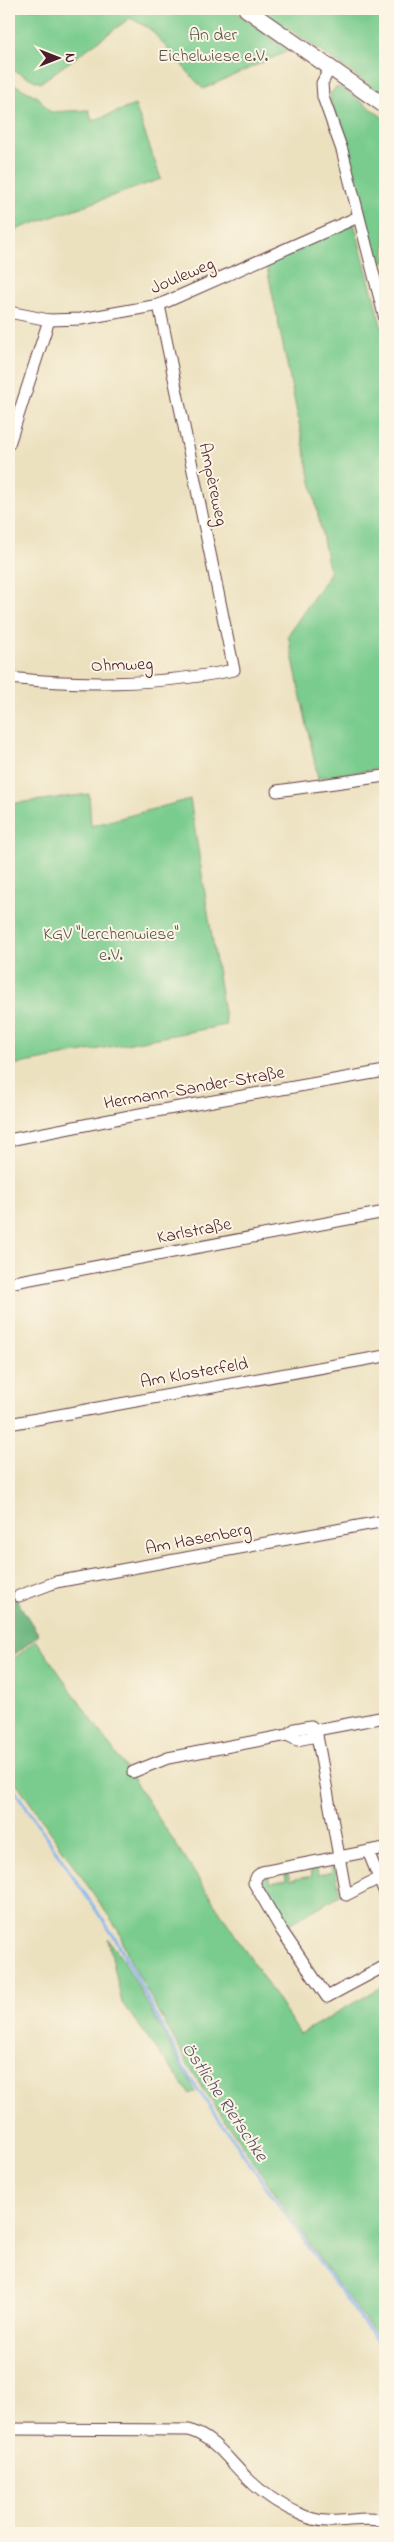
<svg xmlns="http://www.w3.org/2000/svg" width="394" height="2542" font-family="'Indie Flower',sans-serif">
	<style>
		.green { fill: #7acc8e; stroke: #62765c }
		.forest { fill: #63b079; stroke: #566852 }
		.lines { fill: none; stroke-linecap: round; stroke-linejoin: round }
		.stream { stroke: #86b6f1; stroke-width: 3 }
		.minor-casing { stroke: #623c41; stroke-width: 13 }
		.major-casing { stroke: #623c41; stroke-width: 17 }
		.minor { stroke: #fff; stroke-width: 11 }
		.major { stroke: #fff; stroke-width: 15 }
		.labels { text-anchor: middle; stroke-width: 4; stroke-linejoin: round; paint-order: stroke }
		.park-label { font-size: 18px; fill: #585349; stroke: #fcf5e5 }
		.street-label { font-size: 18px; fill: #4a1f2b; stroke: #fcf5e5 }
		.water-label { font-size: 19px; font-style: italic; fill: #5c4c66; stroke: #fcf5e5 }
	</style>
	<rect width="100%" height="100%" fill="#fcf5e5"/>
	<filter id="ink" filterUnits="userSpaceOnUse"><feTurbulence type="fractalNoise" baseFrequency=".02" numOctaves="2"/><feDisplacementMap in="SourceGraphic" scale="10" xChannelSelector="R" yChannelSelector="G"/><feConvolveMatrix kernelMatrix="1 2 1 2 8 2 1 2 1" color-interpolation-filters="sRGB"/></filter>
	<filter id="wash" filterUnits="userSpaceOnUse"><feTurbulence type="fractalNoise" baseFrequency=".0096" numOctaves="4" result="noise"/><feDisplacementMap in="SourceGraphic" scale="20" xChannelSelector="R" yChannelSelector="G"/><feGaussianBlur stdDeviation="1.12" result="paint"/><feColorMatrix in="noise" values="0 0 0 0 0 0 0 0 0 0 0 0 0 0 0 0 0 1.4 0 .05"/><feComposite in="paint" operator="in"/></filter>
	<g filter="url(#wash)">
		<rect width="100%" height="100%" fill="#ece1bf"/>
		<g class="green">
			<path d="M13,9H232L288,51L203,89L150,29L130,18L40,83L9,68Z"/>
			<path d="M260,9H385V96Z"/>
			<path d="M9,82L38,97L50,112L89,110L92,121L135,105L161,179L9,232Z"/>
			<path d="M341,87L385,119V262L377,264L351,160L331,102L330,94L335,88Z"/>
			<path d="M354,223L385,340V768L318,778L288,635L330,573L266,263Z"/>
			<path d="M89,794L91,826L190,799L226,1025L9,1066V804Z"/>
			<path d="M36,1640L131,1776L300,2034L385,1985V2341L383,2344L331,2275L194,2075L131,1962L117,1928L9,1772V1663Z"/>
			<path d="M334,1863L340,1895L286,1926L260,1886L262,1881L268,1875L270,1883L286,1880L285,1873H288L290,1880L312,1876L311,1869L317,1868L318,1875L332,1872L331,1864Z"/>
			<path d="M108,1939L123,1959L195,2091L190,2094L122,2003Z"/>
		</g>
		<path class="forest" d="M9,1588L39,1635L9,1659Z"/>
		<g class="lines">
			<path class="stream" d="M9,1782L117,1941L189,2077L330,2277L385,2352"/>
		</g>
	</g>
	<g filter="url(#ink)">
		<g class="lines">
			<defs>
				<g id="minor">
					<path d="M330,68L322,83L323,97L342,150L385,319"/>
					<path d="M9,312L49,320L81,319L159,305L358,217"/>
					<path d="M9,444L49,320"/>
					<path d="M9,678C84,686 160,685 234,670L159,305"/>
					<path d="M277,791L385,776"/>
					<path d="M9,1140L145,1113L385,1071"/>
					<path d="M9,1283L385,1212"/>
					<path d="M9,1424L385,1356"/>
					<path d="M19,1596L56,1582L385,1521"/>
					<path d="M316,1730L346,1895L379,1878"/>
					<path d="M287,1735L297,1740L317,1736"/>
					<path d="M133,1772L168,1758L287,1735L295,1729L311,1726L316,1730L385,1717"/>
					<path d="M385,1848L262,1872L257,1876L254,1883L282,1931L327,1997L385,1966"/>
					<path d="M368,1851L385,1893"/>
					<path d="M9,2429L189,2430C216,2439 228,2460 248,2479C263,2494 282,2506 302,2515C332,2529 356,2514 385,2521"/>
				</g>
				<path id="major" d="M246,9L385,106"/>
			</defs>
			<use href="#minor" class="minor-casing"/>
			<use href="#major" class="major-casing"/>
			<use href="#minor" class="minor"/>
			<use href="#major" class="major"/>
		</g>
	</g>
	<g class="labels">
		<g class="park-label">
			<text x="213" y="40">An der<tspan x="213" dy="21">Eichelwiese e.V.</tspan></text>
			<text x="111" y="939">KGV "Lerchenwiese"<tspan x="111" dy="21">e.V.</tspan></text>
		</g>
		<g class="street-label">
			<text transform="translate(182 275) rotate(-23)" y="6">Jouleweg</text>
			<text transform="translate(214 484) rotate(78)" y="6">Ampèreweg</text>
			<text transform="translate(122 664) rotate(-2)" y="6">Ohmweg</text>
			<text transform="translate(194 1087) rotate(-10)" y="6">Hermann-Sander-Straße</text>
			<text transform="translate(194 1230) rotate(-11)" y="6">Karlstraße</text>
			<text transform="translate(194 1372) rotate(-10)" y="6">Am Klosterfeld</text>
			<text transform="translate(198 1538) rotate(-11)" y="6">Am Hasenberg</text>
		</g>
		<g class="water-label">
			<text transform="translate(226 2101) rotate(56)" y="7">Östliche Rietschke</text>
		</g>
	</g>
	<rect width="394" height="2542" fill="none" stroke="#fcf5e5" stroke-width="30"/>
	<g transform="translate(58 58) rotate(90)" stroke="#fcf5e5" stroke-width="4" paint-order="stroke">
	<path d="M0-4L9 19L0 12L-9 19Z" fill="#4a1f2b"/>
	<text y="-8" font-size="14" font-weight="bold" text-anchor="middle" fill="#4a1f2b">N</text>
	</g>
</svg>
